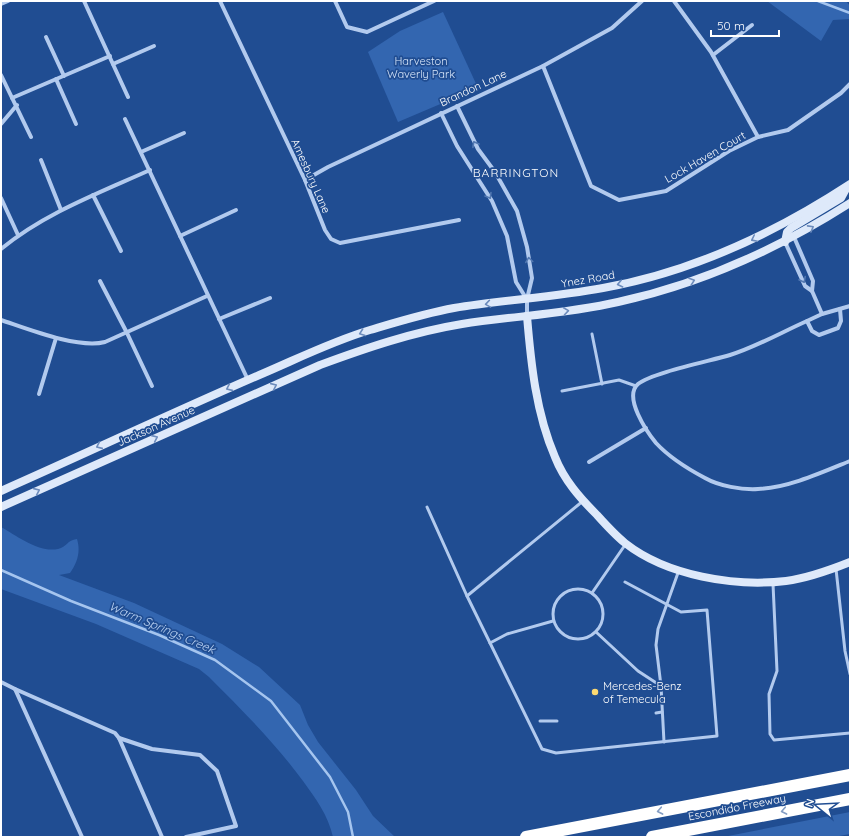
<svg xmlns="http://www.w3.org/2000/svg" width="851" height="838" font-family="Quicksand,sans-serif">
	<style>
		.green { fill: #3366b0 }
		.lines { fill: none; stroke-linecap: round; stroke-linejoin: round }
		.stream { stroke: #a5c5ef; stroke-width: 2.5 }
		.lane { stroke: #b2caee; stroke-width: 3 }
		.street { stroke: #b2caee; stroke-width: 4 }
		.secondary { stroke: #dee9fa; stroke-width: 8 }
		.highway { stroke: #fff; stroke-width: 12 }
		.oneway { stroke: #5379b2 }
		.oneway2 { stroke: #6c8bbc }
		.oneway3 { stroke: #849dc3 }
		.poi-dot { fill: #fbd972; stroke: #204d92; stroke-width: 1.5 }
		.labels { text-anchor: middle; stroke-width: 3.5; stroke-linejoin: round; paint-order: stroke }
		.park-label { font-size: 11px; fill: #d7e6fa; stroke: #204d92 }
		.street-label { font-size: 11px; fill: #fff; stroke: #204d92 }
		.poi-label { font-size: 11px; fill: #fff; stroke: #204d92; text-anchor: start }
		.neighbourhood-label { font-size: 12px; letter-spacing: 1px; fill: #fff; stroke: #204d92 }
		.water-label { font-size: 12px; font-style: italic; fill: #bed5f4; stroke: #204d92 }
	</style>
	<rect width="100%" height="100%" fill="#204d92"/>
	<g class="green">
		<path d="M767,1H846L850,6V19L833,20L821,41Z"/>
		<path d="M443,12L478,88L398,122L368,52L400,31Z"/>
		<path d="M1,527C17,536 39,553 58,549C67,547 67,540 77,539C81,552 77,563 70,573L59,575L134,603L222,644L259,667L300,705L308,725L318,742L356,790L373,816L395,837H333C328,815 316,799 303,781C275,743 242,710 209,677L199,669L96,624L1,589Z"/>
		<path d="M850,812V834L834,837H723Z"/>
	</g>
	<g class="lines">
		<g class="stream">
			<path d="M818,1L850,13"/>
			<path d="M1,570L71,601L159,635L215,660L271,701L330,777L348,812L353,837"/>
		</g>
		<g class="lane">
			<path d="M592,334L602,384"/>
			<path d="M562,391L619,380L636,386"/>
			<path d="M583,501L467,596L542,749L556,753L717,736L707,610L681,612L625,582"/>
			<path d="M427,507L467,596"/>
			<path d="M836,569L845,651L850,674"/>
			<path d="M773,584L777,671L769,694L770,734L774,740L850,733"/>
			<circle cx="578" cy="614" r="25"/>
			<path d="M592,593L625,545"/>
			<path d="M596,632L638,671L661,686L664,742"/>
			<path d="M490,643L507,634L553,621"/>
			<path d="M661,686L656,645L658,629L679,570"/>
			<path d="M656,713L662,712"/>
			<path d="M540,721H557"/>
		</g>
		<g class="street">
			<path d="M84,1L128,97"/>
			<path d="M220,1L305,180L325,230L331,239L340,243L459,220"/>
			<path d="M335,1L347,27L367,32L434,1"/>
			<path d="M674,1L711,52L758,137"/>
			<path d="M1,4L8,1"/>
			<path d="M46,37L64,76"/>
			<path d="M713,55L752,25"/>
			<path d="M113,64L154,46"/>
			<path d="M543,66L591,186L619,200L666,191L729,151L758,137L788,130L841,93L850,84"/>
			<path d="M1,75L31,137"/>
			<path d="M56,79L76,124"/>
			<path d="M12,98L110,56"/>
			<path d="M457,106L478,149L495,172L517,211L527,247L532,278L527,299V316"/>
			<path d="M441,113L457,146L492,201L507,236L516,282L526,298"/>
			<path d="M125,119L248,380"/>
			<path d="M1,124L17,105"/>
			<path d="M141,152L184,133"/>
			<path d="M41,160L61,210"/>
			<path d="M305,180L328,167L543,66L612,28L642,1"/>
			<path d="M93,195L121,251"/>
			<path d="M1,198L18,235"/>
			<path d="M180,236L236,210"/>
			<path d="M794,237L813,281L812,291L822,314L850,306"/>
			<path d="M785,242L805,286L812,291"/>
			<path d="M1,249C45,213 99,193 150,170"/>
			<path d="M100,281L127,333L152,386"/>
			<path d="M822,314L807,321L812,331L819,335L838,328L841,321L840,309"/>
			<path d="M219,319L270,298"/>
			<path d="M1,320C28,329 78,349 105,342L207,296"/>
			<path d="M807,321C782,332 756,347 730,355C710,361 651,373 638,384C623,397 647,432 656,443C669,457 688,469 705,478C719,486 742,490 758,489C788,488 823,472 850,461"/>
			<path d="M39,394L56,338"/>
			<path d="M589,462L646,428"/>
			<path d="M1,682L15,689L82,837"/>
			<path d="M15,689L115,733L119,738L162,837"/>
			<path d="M119,738L152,749L200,755L217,771L236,826L186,837"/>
		</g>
		<g class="secondary">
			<path d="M785,242L787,232L791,228L841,198L847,187"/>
			<path d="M527,316C531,364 536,413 555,457C564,480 580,498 597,515C606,525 615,535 625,543C667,576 735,587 786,581C808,578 830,570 850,562"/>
			<path d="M1,491C89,452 176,411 264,373C299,358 333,341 370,330C397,322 426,313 454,308C504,300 554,297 603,288C693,272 775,233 850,184"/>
			<path d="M1,507L320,365C366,348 413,332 462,324C513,316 567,314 618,302C701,284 778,249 850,203"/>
		</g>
		<g class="highway">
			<path d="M526,837L850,775"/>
			<path d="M652,837L850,799"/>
		</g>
	</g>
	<defs><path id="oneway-chevron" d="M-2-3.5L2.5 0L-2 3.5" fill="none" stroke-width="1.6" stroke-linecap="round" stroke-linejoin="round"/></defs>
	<g class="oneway">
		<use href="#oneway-chevron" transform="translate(475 144) rotate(-119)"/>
		<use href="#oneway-chevron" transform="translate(489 196) rotate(59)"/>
		<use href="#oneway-chevron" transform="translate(529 260) rotate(-98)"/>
		<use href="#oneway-chevron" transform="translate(803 280) rotate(63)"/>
	</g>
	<g class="oneway2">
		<use href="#oneway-chevron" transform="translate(811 228) rotate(-29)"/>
		<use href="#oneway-chevron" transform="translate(754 239) rotate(154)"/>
		<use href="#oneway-chevron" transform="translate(692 281) rotate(-19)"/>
		<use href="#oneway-chevron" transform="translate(620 284) rotate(167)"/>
		<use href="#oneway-chevron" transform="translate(488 304) rotate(171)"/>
		<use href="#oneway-chevron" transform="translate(566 311) rotate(-8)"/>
		<use href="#oneway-chevron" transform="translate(362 333) rotate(160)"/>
		<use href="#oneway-chevron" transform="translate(274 386) rotate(-24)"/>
		<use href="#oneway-chevron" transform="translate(229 388) rotate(156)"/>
		<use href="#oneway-chevron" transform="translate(155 438) rotate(-24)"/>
		<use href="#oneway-chevron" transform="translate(99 446) rotate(156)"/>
		<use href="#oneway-chevron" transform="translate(37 491) rotate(-24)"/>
	</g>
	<g class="oneway3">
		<use href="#oneway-chevron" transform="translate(660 811) rotate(169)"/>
		<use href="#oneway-chevron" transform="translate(784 811) rotate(169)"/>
	</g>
	<circle class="poi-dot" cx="595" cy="692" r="4"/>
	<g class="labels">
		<g class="park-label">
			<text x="421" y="65">Harveston<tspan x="421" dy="13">Waverly Park</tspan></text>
		</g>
		<g class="street-label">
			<text transform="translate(473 88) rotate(-25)" y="4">Brandon Lane</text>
			<text transform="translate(705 157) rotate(-30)" y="4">Lock Haven Court</text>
			<text transform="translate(311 176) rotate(66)" y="4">Amesbury Lane</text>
			<text transform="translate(588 279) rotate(-10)" y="4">Ynez Road</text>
			<text transform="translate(156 426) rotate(-24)" y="4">Jackson Avenue</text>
			<text transform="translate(737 807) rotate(-11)" y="4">Escondido Freeway</text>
		</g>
		<g class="poi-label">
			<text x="603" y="690">Mercedes-Benz<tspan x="603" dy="13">of Temecula</tspan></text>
		</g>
		<g class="neighbourhood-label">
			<text x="516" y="177">BARRINGTON</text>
		</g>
		<g class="water-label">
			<text transform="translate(162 628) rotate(23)" y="4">Warm Springs Creek</text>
		</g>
	</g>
	<rect width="851" height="838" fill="none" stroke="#ffffff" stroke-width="4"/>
	<g transform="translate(819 806) rotate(288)" stroke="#204d92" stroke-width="3" paint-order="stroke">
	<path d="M0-3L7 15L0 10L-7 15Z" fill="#ffffff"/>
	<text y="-6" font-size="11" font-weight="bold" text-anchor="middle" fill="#ffffff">N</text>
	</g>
	<path d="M711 30v6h68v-6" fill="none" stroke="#ffffff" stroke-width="2"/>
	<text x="717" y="30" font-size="12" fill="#ffffff" stroke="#204d92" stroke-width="3" paint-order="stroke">50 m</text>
</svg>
